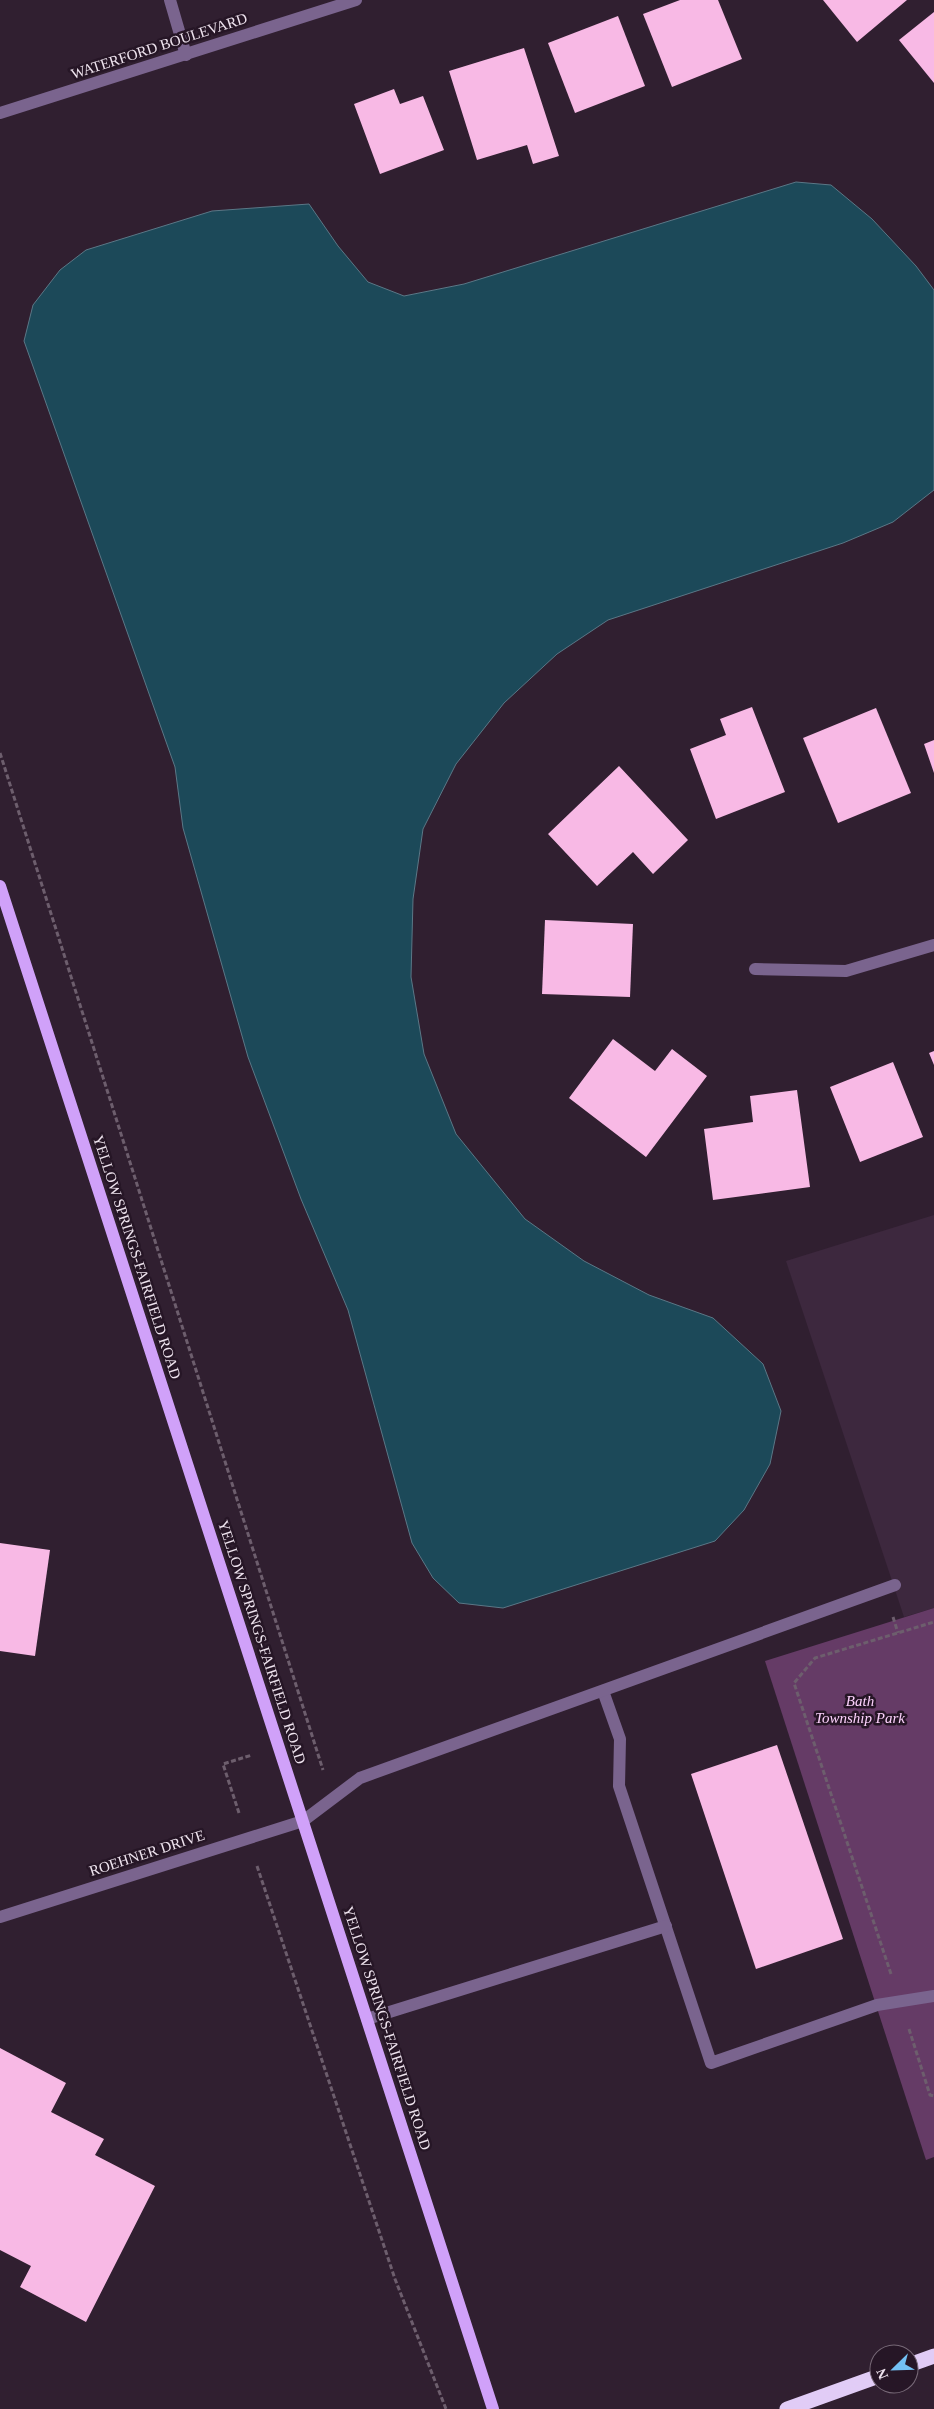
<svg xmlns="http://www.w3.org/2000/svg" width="934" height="2409" font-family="'Times New Roman',serif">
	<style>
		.built { fill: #3d283e }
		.green { fill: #653b66 }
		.water { fill: #1c4959; stroke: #5b7786 }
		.building { fill: #f8b9e5 }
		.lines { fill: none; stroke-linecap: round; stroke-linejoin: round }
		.path { stroke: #6d5e6d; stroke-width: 3; stroke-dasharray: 5 2.5; stroke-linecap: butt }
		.minor { stroke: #7a648e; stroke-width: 12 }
		.major { stroke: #d0a1f9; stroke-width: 12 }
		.highway { stroke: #e1ccf6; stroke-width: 15 }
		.labels { text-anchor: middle; stroke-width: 5; stroke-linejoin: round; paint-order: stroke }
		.street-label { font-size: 15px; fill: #eee3ee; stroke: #261626 }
		.park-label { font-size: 15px; font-style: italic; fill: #fcd1fc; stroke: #261626 }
	</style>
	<rect width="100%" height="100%" fill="#301f30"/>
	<path class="built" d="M934,1215V1608L904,1617L786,1261Z"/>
	<path class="green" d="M934,1608V2157L926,2160L765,1661Z"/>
	<path class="water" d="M796,182L831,185L872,219L916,266L934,290V490L893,522L843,543L608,620L557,654L504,703L456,764L423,829L413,899L411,977L424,1054L456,1134L525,1219L584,1261L649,1295L713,1318L763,1364L781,1411L770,1464L744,1510L715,1541L503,1608L459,1603L433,1578L412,1543L348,1310L301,1199L248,1057L183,828L175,767L24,341L33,305L60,270L86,250L212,211L309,204L338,246L368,282L404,296L464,284Z"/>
	<g class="building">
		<path d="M680,0H718L742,59L672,87L643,14Z"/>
		<path d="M823,0H907L857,42Z"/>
		<path d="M934,12V83L899,40Z"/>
		<path d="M618,16L645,86L575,113L548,43Z"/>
		<path d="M524,48L559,156L533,164L527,145L477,160L449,71Z"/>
		<path d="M394,89L400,104L423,96L444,150L380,174L354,104Z"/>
		<path d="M752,707L785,792L716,819L690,749L726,735L720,719Z"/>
		<path d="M876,708L911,793L838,823L803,738Z"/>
		<path d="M934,740V773L924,744Z"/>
		<path d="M619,766L688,840L653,874L633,852L597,886L548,834Z"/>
		<path d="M545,920L633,924L630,997L542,994Z"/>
		<path d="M613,1039L655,1071L672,1049L707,1076L646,1157L569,1098Z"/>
		<path d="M934,1051V1065L929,1053Z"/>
		<path d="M893,1062L923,1137L860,1162L830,1087Z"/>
		<path d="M797,1090L810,1187L713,1200L704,1129L753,1122L750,1096Z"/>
		<path d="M0,1543L50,1550L35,1656L0,1651Z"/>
		<path d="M777,1745L843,1939L756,1969L691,1774Z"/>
		<path d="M0,2048L66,2083L51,2112L104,2139L95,2155L155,2186L86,2322L20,2287L31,2266L0,2250Z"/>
	</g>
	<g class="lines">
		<g class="path">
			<path d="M0,753L323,1770"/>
			<path d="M893,1617L898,1633"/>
			<path d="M239,1813L223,1764L252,1755"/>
			<path d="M257,1866L395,2279L446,2409"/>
			<path d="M891,1974L794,1683L815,1658L934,1622"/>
			<path d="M909,2029L930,2095L934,2096"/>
		</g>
		<g class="minor">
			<path d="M170,0L186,55"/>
			<path d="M0,113L356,0"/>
			<path d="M755,969L846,971L934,945"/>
			<path d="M603,1691L620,1739L619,1786L711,2063L877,2005L934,1996"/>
			<path d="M0,1917L303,1821L360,1778L895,1585"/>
			<path d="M367,2019L666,1926"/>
		</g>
		<path class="major" d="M0,886L493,2409"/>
		<g class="highway">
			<path d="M909,2365L934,2356"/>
			<path d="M787,2409L879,2376"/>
		</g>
	</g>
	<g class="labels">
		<g class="street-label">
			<text transform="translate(159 46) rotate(-18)" y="5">WATERFORD BOULEVARD</text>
			<text transform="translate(137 1257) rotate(72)" y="5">YELLOW SPRINGS-FAIRFIELD ROAD</text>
			<text transform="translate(262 1642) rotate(72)" y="5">YELLOW SPRINGS-FAIRFIELD ROAD</text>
			<text transform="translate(147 1853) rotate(-18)" y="5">ROEHNER DRIVE</text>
			<text transform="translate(387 2028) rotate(72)" y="5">YELLOW SPRINGS-FAIRFIELD ROAD</text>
		</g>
		<g class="park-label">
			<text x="860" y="1706">Bath<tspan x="860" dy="17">Township Park</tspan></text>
		</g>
	</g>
	<g transform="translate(894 2369) rotate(247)"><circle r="24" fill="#261626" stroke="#766876"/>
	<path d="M0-4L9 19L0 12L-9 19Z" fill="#73c1f5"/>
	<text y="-8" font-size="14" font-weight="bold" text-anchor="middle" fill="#eee3ee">N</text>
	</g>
</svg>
